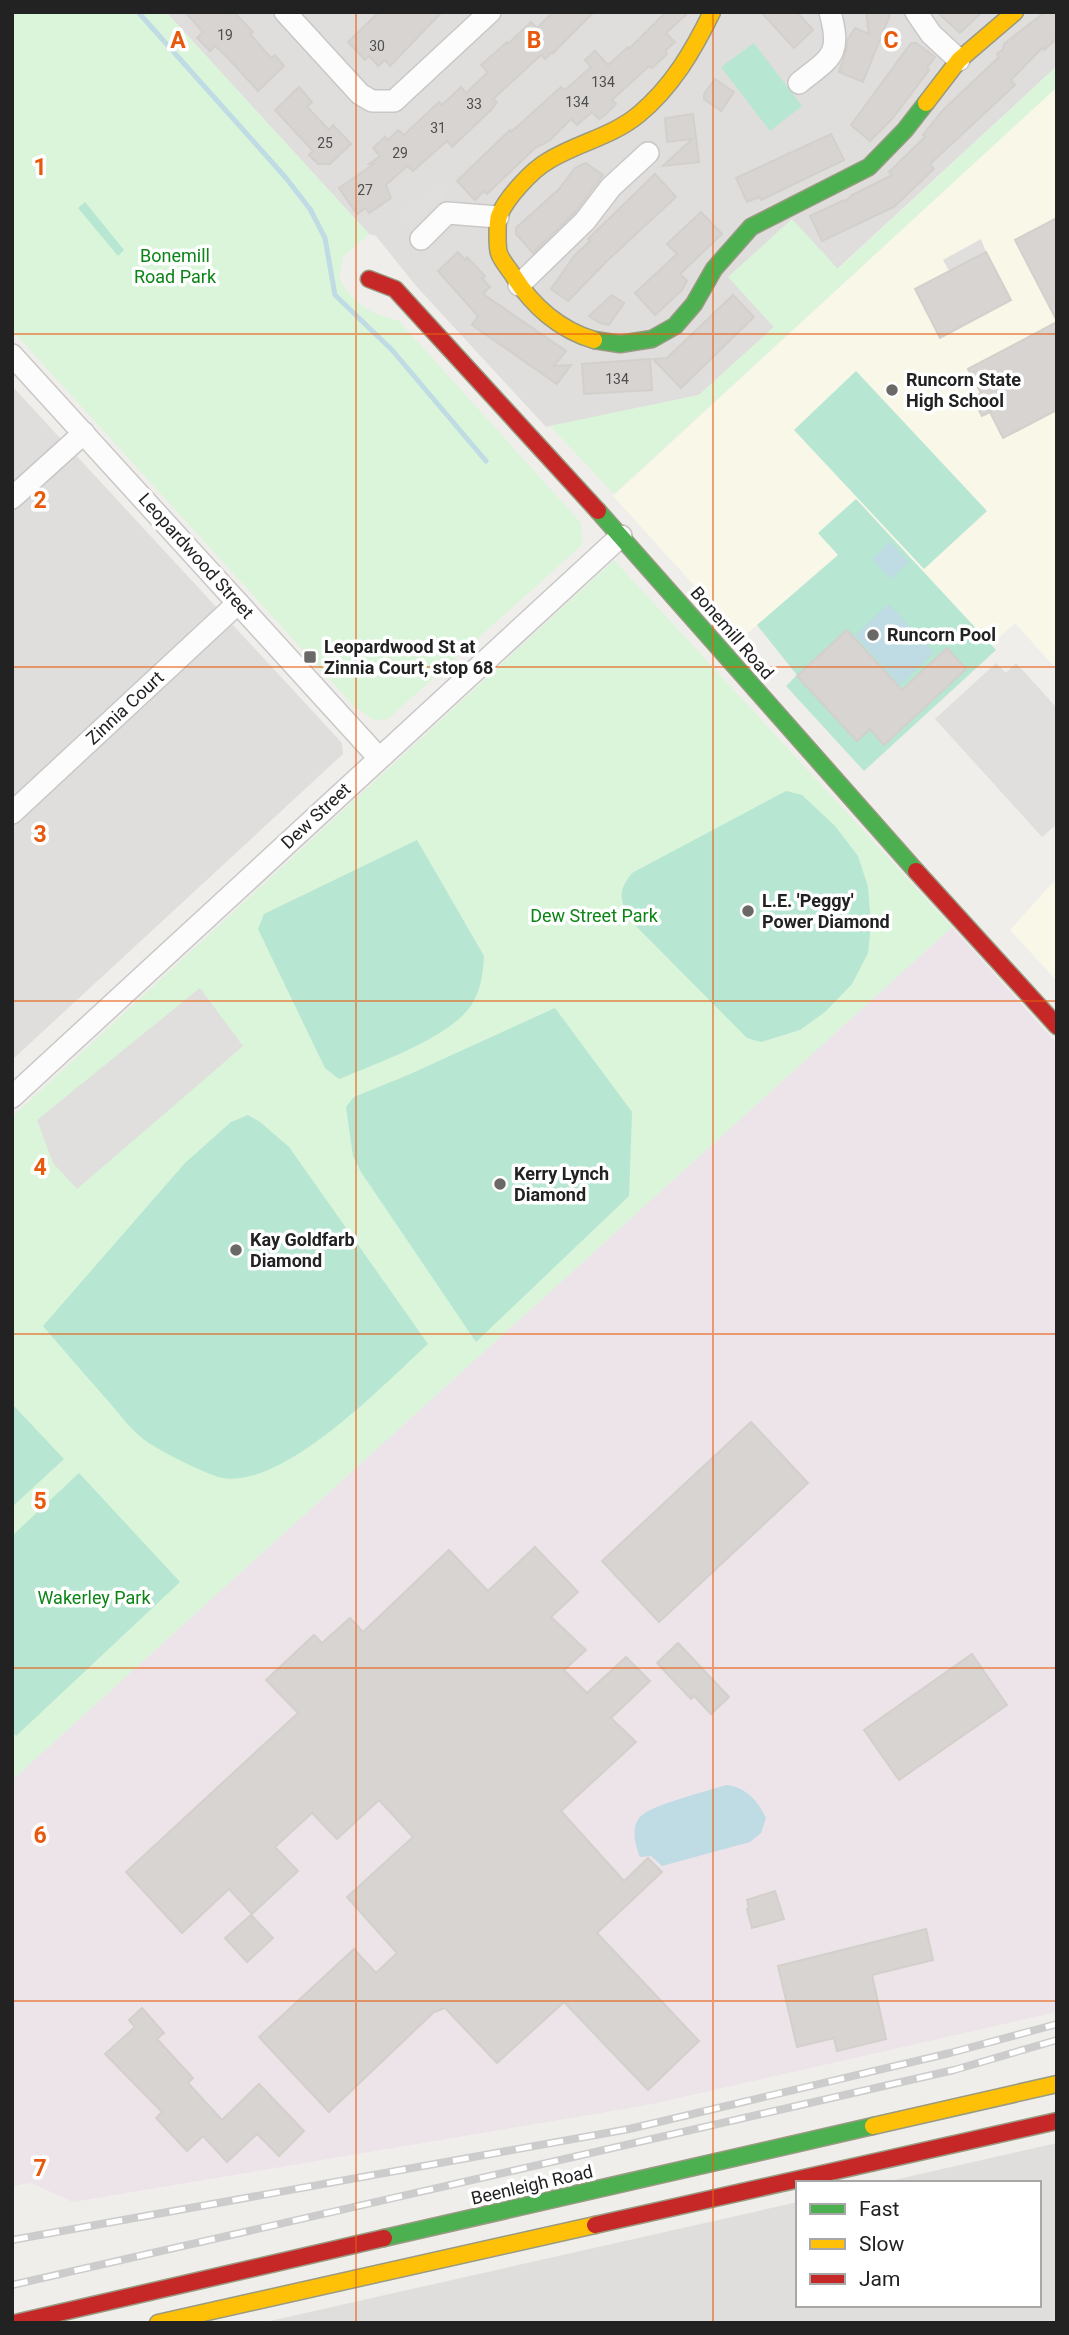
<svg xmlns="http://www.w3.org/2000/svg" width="1069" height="2335" font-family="Roboto,sans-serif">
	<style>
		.residential { fill: #dfdedc }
		.industrial { fill: #ede4e9 }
		.education { fill: #f8f7e8 }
		.park { fill: #daf5da }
		.pitch { fill: #b7e6d2 }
		.parking { fill: #e0dfde }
		.water { fill: #bfdbe3 }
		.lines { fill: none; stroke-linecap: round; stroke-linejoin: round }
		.stream { stroke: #bfdbe3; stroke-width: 5 }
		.building { fill: #d7d4d2; stroke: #d3d0cc; stroke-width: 2 }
		.street-casing { stroke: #c9c8c7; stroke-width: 24 }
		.fast-casing { stroke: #999a82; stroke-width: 19 }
		.slow-casing { stroke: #999a82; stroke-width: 19 }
		.jam-casing { stroke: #999a82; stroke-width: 19 }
		.street { stroke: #fdfcfc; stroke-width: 21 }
		.fast { stroke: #4caf50; stroke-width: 16 }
		.slow { stroke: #ffc107; stroke-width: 16 }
		.jam { stroke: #c62828; stroke-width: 16 }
		.rail-casing { stroke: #ccc; stroke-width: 8 }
		.rail { stroke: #fff; stroke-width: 5; stroke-dasharray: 16; stroke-linecap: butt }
		.grid { fill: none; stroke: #e8590c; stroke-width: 2; stroke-opacity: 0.55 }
		.poi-dot { fill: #6a6968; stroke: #fff; stroke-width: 2.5 }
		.labels { text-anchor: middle; stroke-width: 7; stroke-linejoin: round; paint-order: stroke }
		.number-label { font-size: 14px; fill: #4f4e4e }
		.park-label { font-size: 18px; fill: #0c8416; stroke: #fff }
		.poi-label { font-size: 18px; font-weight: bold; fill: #222; stroke: #fff; text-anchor: start }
		.street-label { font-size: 18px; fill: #222; stroke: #fff }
		.grid-label { font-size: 23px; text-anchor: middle; font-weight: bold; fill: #e8590c; stroke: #fff; stroke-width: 7; stroke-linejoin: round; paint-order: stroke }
	</style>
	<rect width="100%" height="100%" fill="#f0eeeb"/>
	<g class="residential">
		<path d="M166,12H1057V66L837,269L792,220L729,277L774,327L699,395L546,427L417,287L376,236L369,234Z"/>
		<path d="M12,386L342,743L343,754L12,1060Z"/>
		<path d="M1057,2143V2323H261L798,2202V2305H1039V2183H881Z"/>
	</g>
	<path class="industrial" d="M952,927L1057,1044V2012L648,2105L73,2202L31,2183L12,2186V1780Z"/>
	<g class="education">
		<path d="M1057,87V670L1015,623L991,645L856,499L839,555L742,638L613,496Z"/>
		<path d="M1057,878V981L1010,930Z"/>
	</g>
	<g class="park">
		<path d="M12,12H166L369,234L343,257L339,278C354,305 369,313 399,321L581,523L582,545L388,719L373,720L353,705L12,330Z"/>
		<path d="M1057,66V87L614,494L550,426L699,395L774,327L728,277L792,219L838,269Z"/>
		<path d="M614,560L952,927L12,1780V1117Z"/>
	</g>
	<g class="pitch">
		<path d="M754,43L802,106L770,131L721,67Z"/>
		<path d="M85,202L124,250L118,256L78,208Z"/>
		<path d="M856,371L987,511L924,569L794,430Z"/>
		<path d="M856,499L996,650L864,771L786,686L797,675L757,625L838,555L818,533Z"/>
		<path d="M786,791L802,795L835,826L858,856L868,887L871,924L868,953L852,984L825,1012L800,1030L761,1042L747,1038L630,920C620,899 617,892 632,873Z"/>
		<path d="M417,840L484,956C483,972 481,990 472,1004C452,1037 375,1064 339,1079L325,1068L258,929L264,914Z"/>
		<path d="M555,1008L632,1112L629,1196L476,1342L361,1172L353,1156L346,1107L354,1097L408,1075Z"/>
		<path d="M248,1115L260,1122L289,1147L428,1344C384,1384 285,1488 223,1478C209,1476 158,1450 146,1441C132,1431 121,1416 110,1403C87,1377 65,1352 43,1326L185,1163L231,1122Z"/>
		<path d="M12,1404L64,1459L12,1507Z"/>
		<path d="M79,1473L180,1582L16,1736L12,1731V1536Z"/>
	</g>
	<g class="parking">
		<path d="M438,184L447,195L411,228L401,217Z"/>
		<path d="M981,239L986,252L949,271L943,260Z"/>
		<path d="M996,663L1006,673L1016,663L1057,708V824L1042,837L935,719Z"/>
		<path d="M200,988L243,1046L77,1189L53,1163L37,1120Z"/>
	</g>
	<g class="water">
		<path d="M890,542L909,562L891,579L872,559Z"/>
		<path d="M889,604L934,653L900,685L855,635Z"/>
		<path d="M726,1785C746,1787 758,1801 766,1818L761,1833L750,1842L662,1866L651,1856L640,1857C635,1845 630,1825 642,1815C655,1804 708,1791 726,1785Z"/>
	</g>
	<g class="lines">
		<path class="stream" d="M138,12L286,178L310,209L325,238L335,295L392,350L486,461"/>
	</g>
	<g class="building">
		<path d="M185,12H222L224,15L227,12H234L253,32L250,34L271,58L275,55L284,66L258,91L227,57L215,46L210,51L197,38L203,32Z"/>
		<path d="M379,12H442L390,66L385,60L378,66L369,56L365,60L348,42Z"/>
		<path d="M553,12H594L553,53L552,52L545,59L541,55L493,99L497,102L491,110L452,147L447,141L413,171L407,166L386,185L391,198L369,213L366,208L357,214L339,188L374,164H369L380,156L373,148L385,137L388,140L398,130L404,135L439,102L442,105L461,87L466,93L488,72L481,65L507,42L508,44L531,22L537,28Z"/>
		<path d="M666,12H689L666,33L675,42L665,51L667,54L652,68L649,66L612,100L616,104L605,115L599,119L592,112L577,125L571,119L549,141L535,148L487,194L484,191L475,200L457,181L510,130L511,132L561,87L565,90L591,67L585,60L595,51L608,65L628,47L629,49Z"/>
		<path d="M761,12H797L813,30L794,48Z"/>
		<path d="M866,12H891L863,82L839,72L846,51L848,39L855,28L869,34Z"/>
		<path d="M937,12H982L960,33Z"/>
		<path d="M1045,12H1057V38L1044,50L1042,48L1011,80L1015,85L930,164L934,169L894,207L822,241L810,216L844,200L846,201L852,195L892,175L889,172L925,137L923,135L942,111L999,57L997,54L1003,49L1004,44Z"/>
		<path d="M911,43H916L935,57L927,68L929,70L892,119L870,141L851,125Z"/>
		<path d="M715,79L734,92L721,111L704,99V94Z"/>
		<path d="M299,87L312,102L307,107L329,130L333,125L351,144L330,164H318L309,155L313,151L275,110Z"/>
		<path d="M693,114L699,162L663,166L692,139L667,142L665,118Z"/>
		<path d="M831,134L844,160L761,200L759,197L747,202L736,178Z"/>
		<path d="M586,163L603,175L575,212L533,253L516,234V228L559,189L575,168Z"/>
		<path d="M655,174L676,197L608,260L568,301L551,289L575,255L590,241L588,239Z"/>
		<path d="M701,212L722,234L680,274L687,281L682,290L655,315L635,293L677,254L667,244Z"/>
		<path d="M1057,218V321L1015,240Z"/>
		<path d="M458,252L465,260L467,257L485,276L482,278L490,287L483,294L566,351L554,366L571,365L557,384L472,325L478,316L438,271Z"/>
		<path d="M986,252L1011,300L940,338L915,289Z"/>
		<path d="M612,295L624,303L609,325L600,323L589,316Z"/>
		<path d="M733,295L754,317L681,388L653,359L667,358Z"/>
		<path d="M1057,322V410L1003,438L990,412L982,416L972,398L981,393L968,369Z"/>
		<path d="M650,359L652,390L584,394L582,364Z"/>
		<path d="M847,630L902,690L947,648L966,669L884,745L870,729L857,741L797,676Z"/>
		<path d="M751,1422L808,1483L659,1622L602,1561Z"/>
		<path d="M535,1547L578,1592L551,1617L586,1650L564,1670L587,1693L626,1657L650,1681L611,1718L636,1742L561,1811L624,1881L648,1858L662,1872L597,1933L699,2041L648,2090L564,2002L497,2063L445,2008L434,2012L329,2112L259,2037L354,1949L376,1973L397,1953L347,1897L413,1837L379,1800L337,1839L312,1813L275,1847L298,1871L252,1914L229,1889L182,1933L126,1872L298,1713L266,1680L314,1635L322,1643L350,1618L363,1632L449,1550L488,1591Z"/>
		<path d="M678,1643L729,1697L711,1714L694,1696L691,1699L657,1663Z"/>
		<path d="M972,1654L1007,1705L899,1780L864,1730Z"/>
		<path d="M775,1891L784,1919L752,1928L747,1909L749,1908L747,1900Z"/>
		<path d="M251,1915L273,1938L247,1962L225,1938Z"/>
		<path d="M926,1929L933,1960L872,1975L886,2039L837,2051L834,2038L797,2047L778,1966Z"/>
		<path d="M142,2008L164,2033L157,2039L193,2078L188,2083L222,2120L259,2084L304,2131L279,2156L257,2134L227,2162L203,2136L187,2151L156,2118L162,2112L105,2054L135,2027L129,2020Z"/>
	</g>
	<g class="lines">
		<defs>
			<g id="street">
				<path d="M285,12L360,94L372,101H394L490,12"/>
				<path d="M916,12L931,34L959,60"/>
				<path d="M799,83C831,57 842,56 830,12"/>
				<path d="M421,239L447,213L498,217"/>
				<path d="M519,285L585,221L611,187L648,153"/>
				<path d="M12,355L379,758"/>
				<path d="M12,498L84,433"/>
				<path d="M12,813L238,603"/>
				<path d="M12,1097L621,536"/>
			</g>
			<g id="fast">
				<path d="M594,340L620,344L652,339L675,326L694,304L714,269L751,227L869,167L905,130L926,103"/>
				<path d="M598,511L916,871"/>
				<path d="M384,2238L873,2126"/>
			</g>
			<g id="slow">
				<path d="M926,103L959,60L1015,12"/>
				<path d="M594,340C560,330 532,306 513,275C509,269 501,260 499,253C497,247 497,221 499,216C506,198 532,170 548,161C577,143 611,137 638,115C672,87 693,51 712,12"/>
				<path d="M873,2126L1057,2084"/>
				<path d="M158,2323L595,2225"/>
			</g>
			<g id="jam">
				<path d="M369,279L395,289L598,511"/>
				<path d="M916,871L1057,1026"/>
				<path d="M595,2225L1057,2121"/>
				<path d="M15,2323L384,2238"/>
			</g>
		</defs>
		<use href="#street" class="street-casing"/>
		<use href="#fast" class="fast-casing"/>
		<use href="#slow" class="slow-casing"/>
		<use href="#jam" class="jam-casing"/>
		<use href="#street" class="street"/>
		<use href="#fast" class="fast"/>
		<use href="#slow" class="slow"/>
		<use href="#jam" class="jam"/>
		<defs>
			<g id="rail">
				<path d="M12,2240L629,2129L950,2053L1057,2024"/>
				<path d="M12,2285L954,2070L1057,2040"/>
			</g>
		</defs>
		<use href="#rail" class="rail-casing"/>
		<use href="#rail" class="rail"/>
	</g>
	<path class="grid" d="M356,12V2323M713,12V2323M12,334H1057M12,667H1057M12,1001H1057M12,1334H1057M12,1668H1057M12,2001H1057"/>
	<g class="poi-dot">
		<circle cx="892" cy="390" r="7"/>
		<circle cx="873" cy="635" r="7"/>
		<rect x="303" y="650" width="14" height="14" rx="3.5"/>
		<circle cx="748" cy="911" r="7"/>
		<circle cx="500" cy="1184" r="7"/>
		<circle cx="236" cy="1250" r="7"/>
	</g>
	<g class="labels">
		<g class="number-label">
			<text x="225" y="40">19</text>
			<text x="377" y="51">30</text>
			<text x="603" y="87">134</text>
			<text x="577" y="107">134</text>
			<text x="474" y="109">33</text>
			<text x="438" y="133">31</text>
			<text x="325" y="148">25</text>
			<text x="400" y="158">29</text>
			<text x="365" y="195">27</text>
			<text x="617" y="384">134</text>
		</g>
		<g class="park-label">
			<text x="175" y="262">Bonemill<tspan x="175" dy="21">Road Park</tspan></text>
			<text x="594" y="922">Dew Street Park</text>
			<text x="94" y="1604">Wakerley Park</text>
		</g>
		<g class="poi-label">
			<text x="906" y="386">Runcorn State<tspan x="906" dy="21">High School</tspan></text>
			<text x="887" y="641">Runcorn Pool</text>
			<text x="324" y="653">Leopardwood St at<tspan x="324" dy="21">Zinnia Court, stop 68</tspan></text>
			<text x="762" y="907">L.E. 'Peggy'<tspan x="762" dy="21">Power Diamond</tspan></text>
			<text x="514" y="1180">Kerry Lynch<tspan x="514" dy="21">Diamond</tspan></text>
			<text x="250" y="1246">Kay Goldfarb<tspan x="250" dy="21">Diamond</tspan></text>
		</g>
		<g class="street-label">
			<text transform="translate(196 556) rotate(48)" y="6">Leopardwood Street</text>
			<text transform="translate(732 633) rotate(49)" y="6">Bonemill Road</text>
			<text transform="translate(125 708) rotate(-43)" y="6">Zinnia Court</text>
			<text transform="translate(316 816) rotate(-43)" y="6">Dew Street</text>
			<text transform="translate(532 2185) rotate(-13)" y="6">Beenleigh Road</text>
		</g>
	</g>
	<g class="grid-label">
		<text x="178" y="48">A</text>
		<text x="534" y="48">B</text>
		<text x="891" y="48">C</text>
		<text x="40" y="175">1</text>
		<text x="40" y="508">2</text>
		<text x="40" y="842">3</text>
		<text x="40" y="1175">4</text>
		<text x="40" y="1509">5</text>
		<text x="40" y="1843">6</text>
		<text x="40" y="2176">7</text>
	</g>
	<rect width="1069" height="2335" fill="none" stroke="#222222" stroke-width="28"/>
	<rect x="796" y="2181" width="245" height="126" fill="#ffffff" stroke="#a7a7a7" stroke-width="2"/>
	<rect x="810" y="2204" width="35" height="10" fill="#4caf50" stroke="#a7a7a7" stroke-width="2"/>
	<text x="859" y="2216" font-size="21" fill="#222222">Fast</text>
	<rect x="810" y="2239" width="35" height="10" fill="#ffc107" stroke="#a7a7a7" stroke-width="2"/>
	<text x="859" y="2251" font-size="21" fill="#222222">Slow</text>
	<rect x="810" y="2274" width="35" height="10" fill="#c62828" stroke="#a7a7a7" stroke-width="2"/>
	<text x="859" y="2286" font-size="21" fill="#222222">Jam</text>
</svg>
